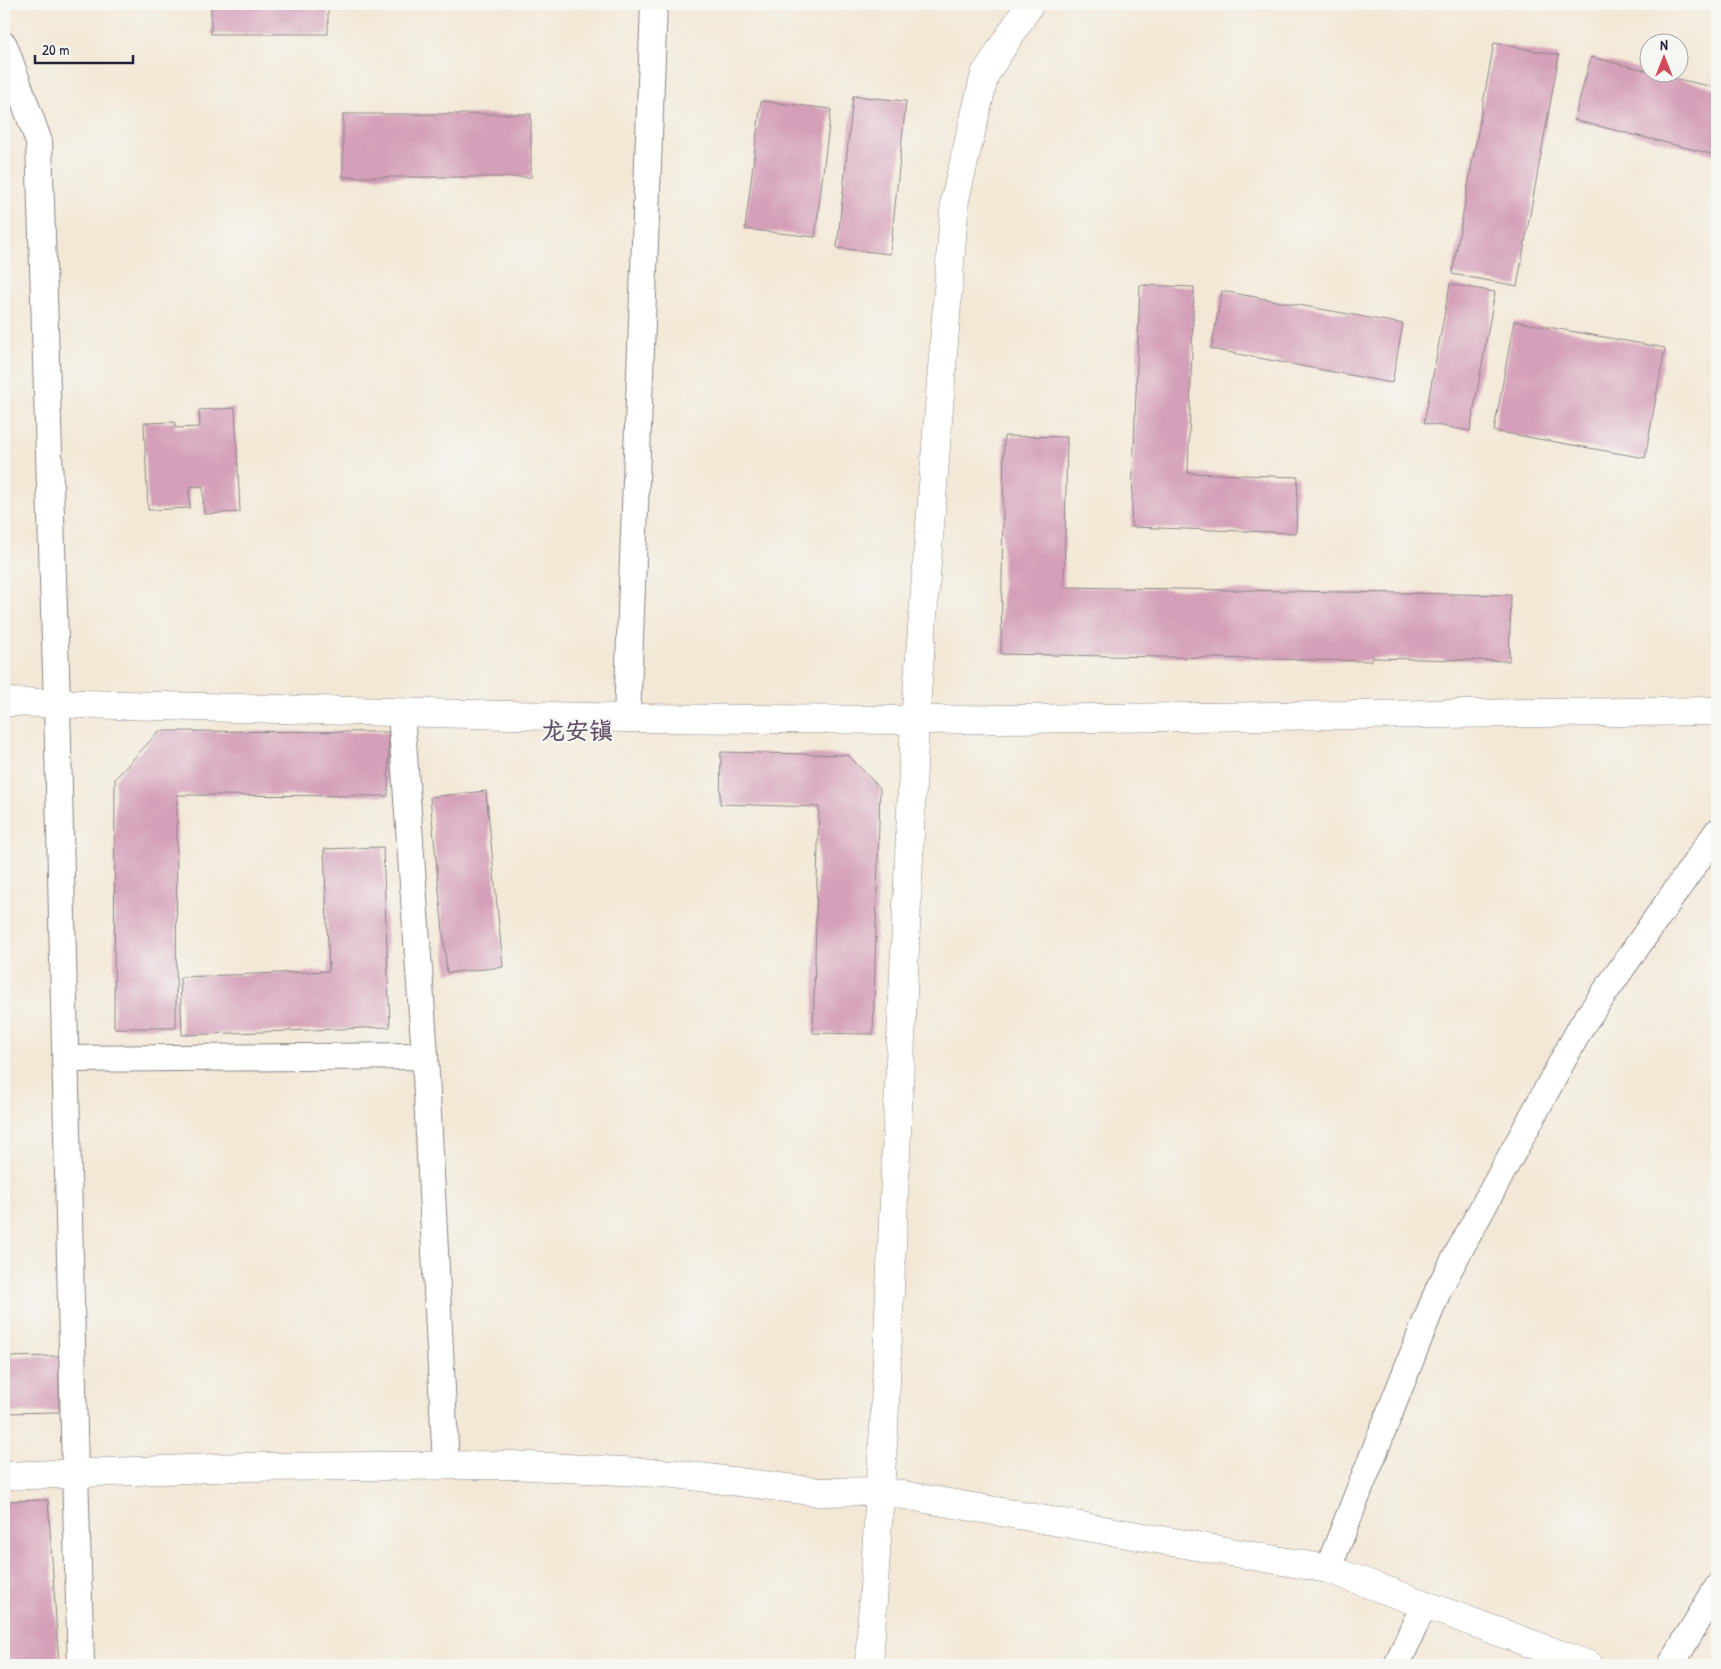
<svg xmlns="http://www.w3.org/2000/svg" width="1721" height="1669" font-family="'Patrick Hand','LXGW WenKai TC',sans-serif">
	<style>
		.building { fill: #d49fb8 }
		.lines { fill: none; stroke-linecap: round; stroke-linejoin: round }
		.street-casing { stroke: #8a8588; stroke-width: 28 }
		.secondary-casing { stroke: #8a8588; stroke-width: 29 }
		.street { stroke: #fff; stroke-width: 26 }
		.secondary { stroke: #fff; stroke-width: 28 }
		.labels { text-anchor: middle; stroke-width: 4.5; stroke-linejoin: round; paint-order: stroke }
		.district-label { font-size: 24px; font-weight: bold; fill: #604e67; stroke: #f6f6f2 }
	</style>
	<rect width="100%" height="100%" fill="#f6f6f2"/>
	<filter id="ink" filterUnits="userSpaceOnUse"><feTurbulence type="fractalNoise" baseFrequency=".02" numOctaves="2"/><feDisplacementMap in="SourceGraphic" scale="10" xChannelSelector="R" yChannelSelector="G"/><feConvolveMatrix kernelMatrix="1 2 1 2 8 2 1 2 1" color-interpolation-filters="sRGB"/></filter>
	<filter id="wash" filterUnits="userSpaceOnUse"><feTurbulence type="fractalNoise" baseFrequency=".0096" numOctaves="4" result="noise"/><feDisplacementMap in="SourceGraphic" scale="20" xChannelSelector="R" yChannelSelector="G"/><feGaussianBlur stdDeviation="1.12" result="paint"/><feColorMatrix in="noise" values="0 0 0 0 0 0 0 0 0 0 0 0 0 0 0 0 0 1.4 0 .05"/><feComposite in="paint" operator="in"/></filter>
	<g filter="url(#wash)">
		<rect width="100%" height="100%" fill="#f3e8d6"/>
		<g id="blocks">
			<g class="building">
				<rect x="211" y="4" width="117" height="30"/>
				<path d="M1494,43L1559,55L1517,286L1452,274Z"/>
				<path d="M1591,57L1648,71V72L1717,88V147L1715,155L1574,120Z"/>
				<path d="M853,96L906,101L890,254L837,248Z"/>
				<path d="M761,101L831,109L815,237L745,229Z"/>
				<rect x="343" y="114" width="188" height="63"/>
				<path d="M1450,284L1495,292L1470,431L1424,423Z"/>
				<path d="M1140,285L1194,287L1188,473L1298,477L1296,533L1131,527Z"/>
				<path d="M1222,291L1403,324L1392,383L1211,349Z"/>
				<path d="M1514,321L1665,348L1645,458L1494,431Z"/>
				<path d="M235,408L240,512L204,514L203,486L189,487L190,508L148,510L144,423L175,422V428L200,427L199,410Z"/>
				<path d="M1004,436L1067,437L1064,587L1511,595L1509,661L1372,658V661L1001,654Z"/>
				<path d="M159,731L389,732L388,796L177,795L176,1028H114L115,779Z"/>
				<path d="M721,752L848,755L880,788L873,1034L813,1033L819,807L720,804Z"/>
				<path d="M486,791L503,967L447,973L430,797Z"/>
				<path d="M383,847L390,1027L182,1035L180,977L329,971L324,849Z"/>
				<path d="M59,1356V1412L4,1413V1357Z"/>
				<path d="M48,1500L59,1665H4V1501Z"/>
			</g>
		</g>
	</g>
	<g filter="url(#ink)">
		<use href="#blocks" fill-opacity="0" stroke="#8a8588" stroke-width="1"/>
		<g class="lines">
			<defs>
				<g id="street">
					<path d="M4,45L39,142L57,703L75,1473L81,1665"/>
					<path d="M401,712L425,1056L446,1466"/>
					<path d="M627,718L654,4"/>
					<path d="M65,1059L425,1056"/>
					<path d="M1328,1569L1439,1288L1582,1025L1717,832"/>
					<path d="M1397,1665L1424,1604"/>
					<path d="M1671,1665L1717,1588"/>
				</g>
				<g id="secondary">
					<path d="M4,702L627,718L915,720L1717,711"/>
					<path d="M4,1476L241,1467L512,1465L676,1474L819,1492L880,1491L1328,1569L1589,1665"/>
					<path d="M869,1665L884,1427L915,720L955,199L985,74L1030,4"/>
				</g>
			</defs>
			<use href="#street" class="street-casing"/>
			<use href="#secondary" class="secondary-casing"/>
			<use href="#street" class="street"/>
			<use href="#secondary" class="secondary"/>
		</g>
	</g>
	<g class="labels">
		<g class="district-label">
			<text x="577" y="739">龙安镇</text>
		</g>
	</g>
	<rect width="1721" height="1669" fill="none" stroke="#f6f6f2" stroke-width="20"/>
	<g transform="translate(1664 58)"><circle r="24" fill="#f6f6f2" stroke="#a1a1a9"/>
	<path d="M0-4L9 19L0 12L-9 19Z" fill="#d1495b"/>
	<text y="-8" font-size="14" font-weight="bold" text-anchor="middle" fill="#22223b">N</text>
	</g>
	<path d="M35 55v8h98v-8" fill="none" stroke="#22223b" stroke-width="2.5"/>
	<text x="42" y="55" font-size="15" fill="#22223b" stroke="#f6f6f2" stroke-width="4" paint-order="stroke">20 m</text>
</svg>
